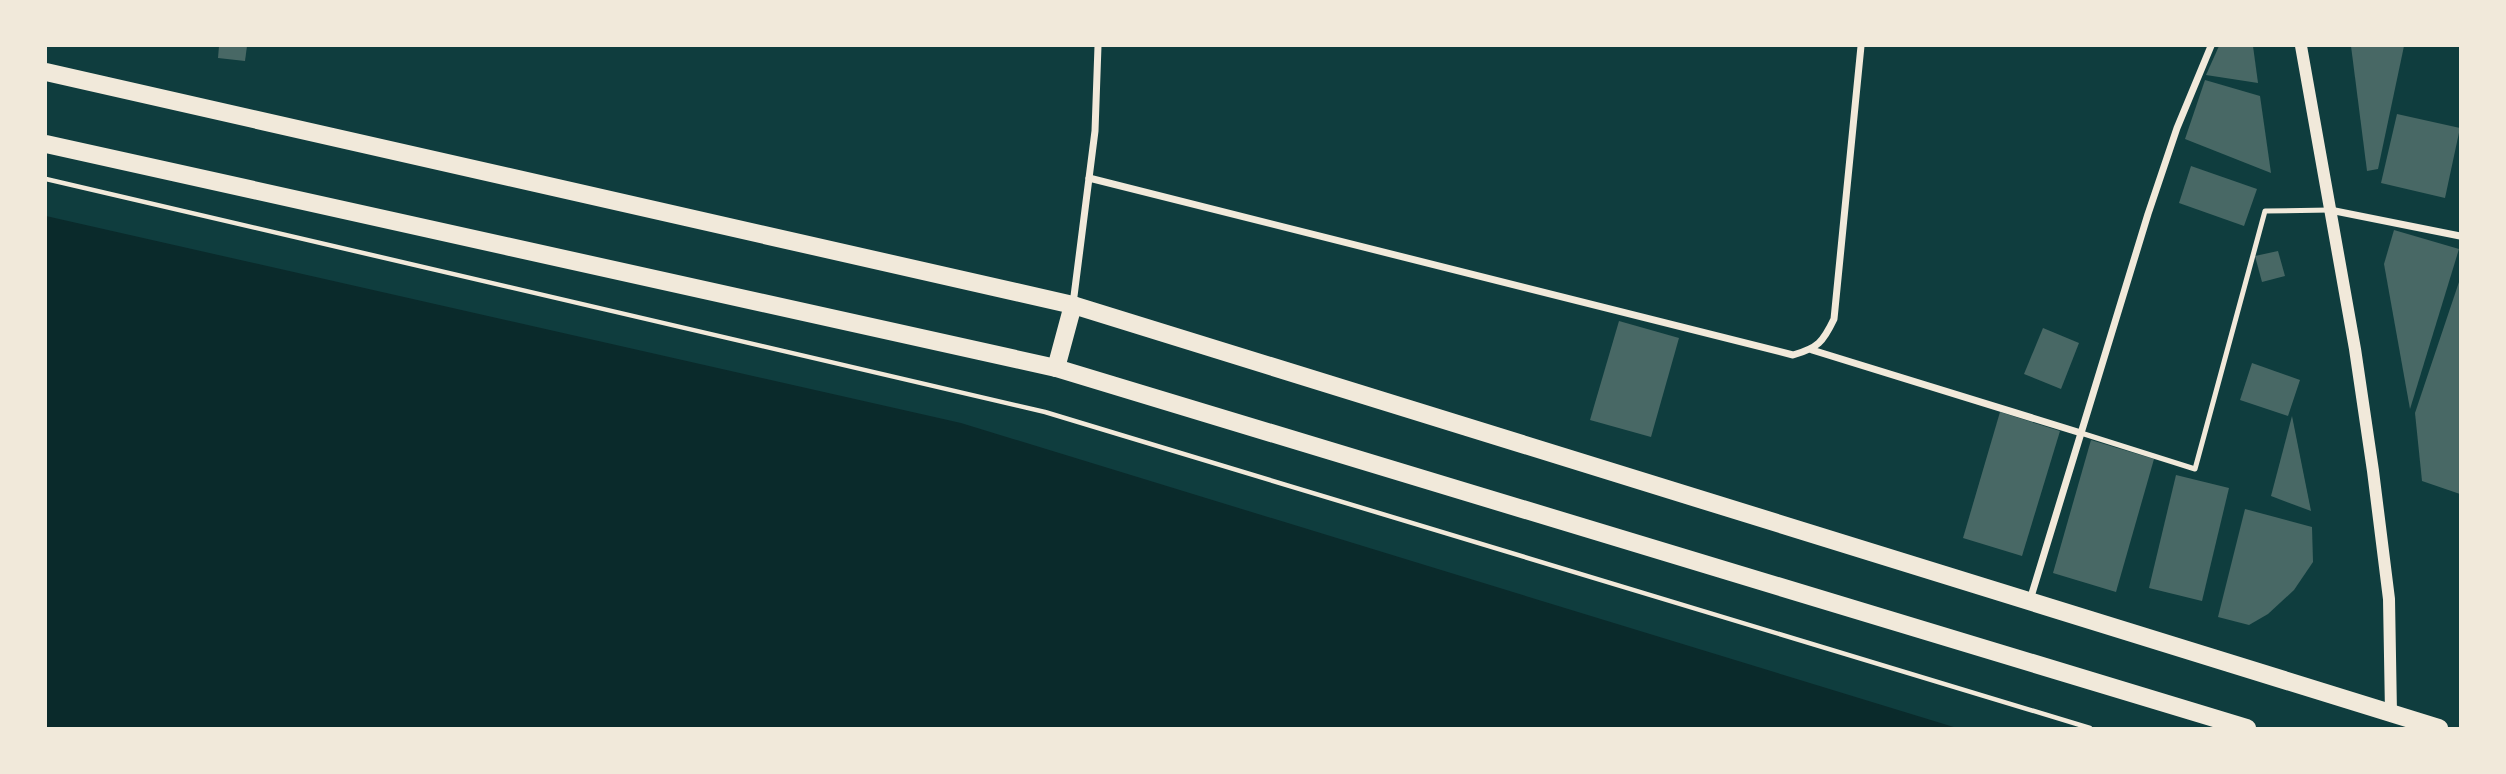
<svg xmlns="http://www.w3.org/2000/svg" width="2506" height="774" font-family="Arial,sans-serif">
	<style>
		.water { fill: #0a2a2b }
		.building { fill: #486865 }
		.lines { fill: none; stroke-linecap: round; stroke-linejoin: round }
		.path { stroke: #f1e9da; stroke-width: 4.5 }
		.service { stroke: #f1e9da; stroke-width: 5 }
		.minor { stroke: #f1e9da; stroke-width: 7 }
		.tertiary { stroke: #f1e9da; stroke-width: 12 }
		.primary { stroke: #f1e9da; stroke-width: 18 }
	</style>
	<rect width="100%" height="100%" fill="#0f3d3e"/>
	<path class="water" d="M46,216L961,423L1957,728H46Z"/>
	<g class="building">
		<path d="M219,46H247L245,61L218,58Z"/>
		<path d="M2219,46H2253L2258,83L2206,75Z"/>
		<path d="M2351,46H2404L2378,169L2367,171Z"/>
		<path d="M2205,80L2260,96L2271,173L2185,139Z"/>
		<path d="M2397,114L2460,128L2445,198L2381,183Z"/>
		<path d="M2191,166L2257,189L2244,226L2179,203Z"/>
		<path d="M2394,230L2459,249L2410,409L2384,264Z"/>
		<path d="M2278,251L2285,276L2262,282L2255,256Z"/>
		<path d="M2460,279V494L2422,481L2415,413Z"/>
		<path d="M1619,321L1679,338L1651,437L1590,420Z"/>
		<path d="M2043,328L2079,343L2061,389L2024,374Z"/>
		<path d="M2252,363L2300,380L2288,416L2240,400Z"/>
		<path d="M2000,412L2060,431L2022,556L1963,538Z"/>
		<path d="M2292,416L2311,511L2271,496Z"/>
		<path d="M2091,440L2154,459L2116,592L2053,573Z"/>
		<path d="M2176,475L2229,488L2202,601L2149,588Z"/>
		<path d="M2245,509L2312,527L2313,562L2294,590L2268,614L2249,625L2218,617Z"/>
	</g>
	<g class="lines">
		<path class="path" d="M46,179L1045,412L2090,728"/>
		<path class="service" d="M2081,433L2195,469L2265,211L2330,210"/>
		<g class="minor">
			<path d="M1089,178L1793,355C1818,348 1823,342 1834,319L1861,46"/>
			<path d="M2330,210L2460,236"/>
			<path d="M1073,304L1095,131L1098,46"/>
			<path d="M1812,350L2081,433"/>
			<path d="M2030,600L2148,214L2177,128L2211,46"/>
		</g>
		<path class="tertiary" d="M2301,46L2355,349L2373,471L2389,599L2391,713"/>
		<g class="primary">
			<path d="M46,72L1073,305L2439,728"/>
			<path d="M46,144L1056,368L2247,728"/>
			<path d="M1056,368L1073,305"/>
		</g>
	</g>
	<rect width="2506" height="774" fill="none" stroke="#f1e9da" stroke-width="94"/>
</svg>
